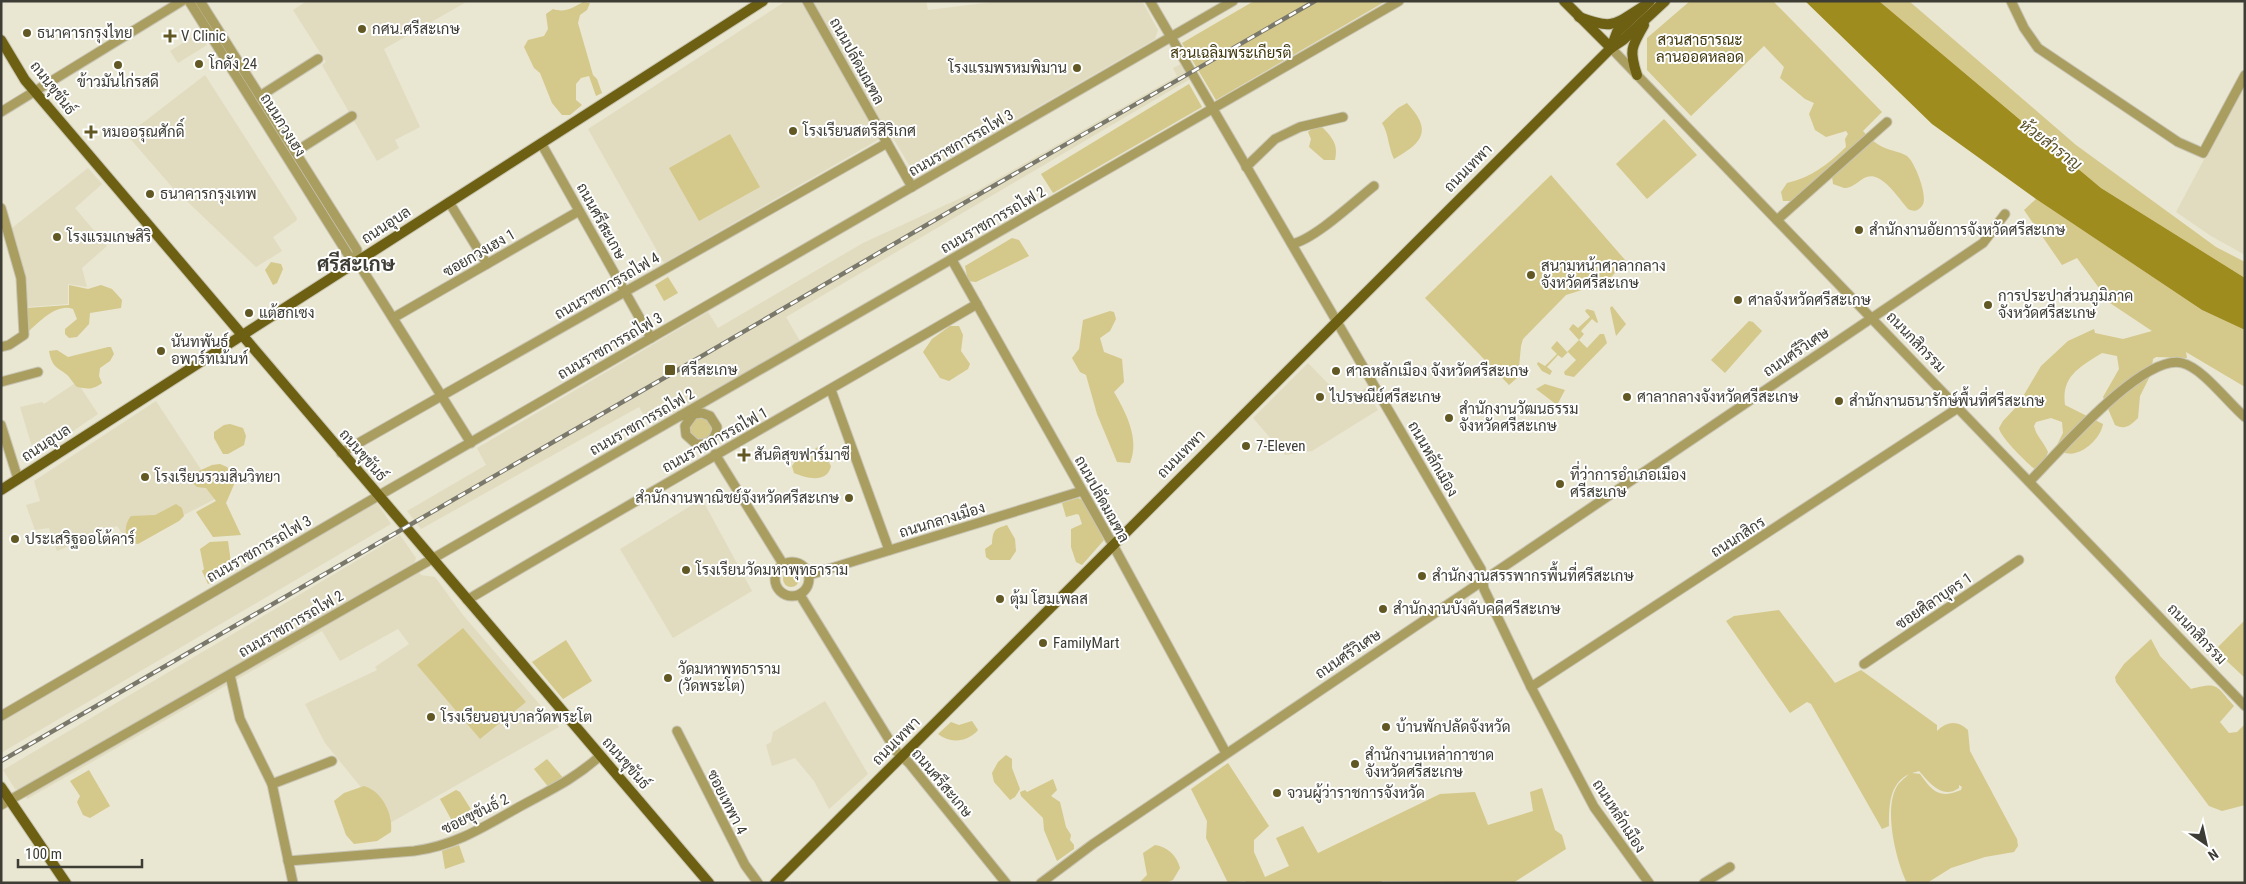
<svg xmlns="http://www.w3.org/2000/svg" width="2246" height="884" font-family="'Roboto Condensed',Sarabun,sans-serif">
	<style>
		.built { fill: #e1dcc0 }
		.green { fill: #d4c88b; fill-rule: evenodd }
		.water { fill: #9f8c1e }
		.lines { fill: none; stroke-linecap: round; stroke-linejoin: round }
		.minor-casing { stroke: #c7c4b2; stroke-width: 11 }
		.major-casing { stroke: #c7c4b2; stroke-width: 12 }
		.minor { stroke: #a99d60; stroke-width: 9 }
		.major { stroke: #6d6012; stroke-width: 10 }
		.rail-casing { stroke: #7a786b; stroke-width: 4.5 }
		.rail { stroke: #fff; stroke-width: 2.5; stroke-dasharray: 8; stroke-linecap: butt }
		.poi-dot { fill: #625824; stroke: #fff; stroke-width: 2 }
		.labels { text-anchor: middle; stroke-width: 4; stroke-linejoin: round; paint-order: stroke }
		.poi-label { font-size: 15px; fill: #3e3d35; stroke: #fff; text-anchor: start }
		.park-label { font-size: 15px; fill: #40380c; stroke: #fff }
		.street-label { font-size: 15px; fill: #3e3d35; stroke: #fff }
		.water-label { font-size: 16px; font-style: italic; fill: #574f25; stroke: #fff }
		.district-label { font-size: 20px; font-weight: bold; fill: #3e3d35; stroke: #fff }
	</style>
	<rect width="100%" height="100%" fill="#e9e6d1"/>
	<g class="built">
		<path d="M307,1H468L384,49L420,127L395,140L399,148L377,161L322,65L326,62L293,10Z"/>
		<path d="M786,1H926L928,10L1001,1H1142L1158,30L1155,39L925,172L914,173L890,133L664,263L588,129Z"/>
		<path d="M199,33L207,45L178,63L170,51Z"/>
		<path d="M1181,64L1190,79L786,317L800,341L748,371L650,425L639,407L421,529L407,511L486,465L477,448L708,312L718,328L863,243L978,190L1177,76L1173,68Z"/>
		<path d="M205,75L297,218L296,221L273,237L282,251L256,267L172,187L127,135Z"/>
		<path d="M2245,83V255L2211,236L2176,212Z"/>
		<path d="M88,168L102,184L75,208L107,246L82,268L87,287L68,284V304L27,307L26,277L12,228Z"/>
		<path d="M1308,363L1348,404L1365,388L1378,410L1312,451L1285,455L1253,418Z"/>
		<path d="M77,382L98,414L35,457L20,407L42,402L44,404Z"/>
		<path d="M156,401L219,497L129,543L117,526L57,551L49,528L35,530L26,505L40,501L34,481Z"/>
		<path d="M702,499L752,591L673,638L620,549Z"/>
		<path d="M376,501L391,524L1,753V721Z"/>
		<path d="M400,535L416,558L414,565L421,575L435,577L463,615L559,727L390,823L325,743L305,704L377,670L375,667L409,644L398,629L340,661L322,631L27,799L22,789H15L3,770Z"/>
		<path d="M825,701L868,774L829,809L814,781L795,758L772,766L766,745L771,742L773,732Z"/>
	</g>
	<g class="green">
		<path d="M1254,1H1386L1216,100L1182,43Z"/>
		<path d="M1690,1H1773L1882,112L1863,131C1869,138 1876,144 1885,148C1892,151 1901,152 1907,156C1915,162 1929,198 1922,206C1918,211 1914,212 1908,209C1901,201 1893,189 1884,182C1864,166 1860,188 1844,188C1841,187 1836,185 1833,184L1832,176L1795,201H1783L1781,192L1787,183C1812,177 1827,165 1846,147L1845,139L1848,134L1846,131L1826,137L1815,130L1809,114L1814,103L1805,99L1780,78L1784,67L1764,46L1691,116L1647,70V38Z"/>
		<path d="M1879,1H1909L2076,145L2216,247L2245,262V278L2101,188Z"/>
		<path d="M583,2L590,3L587,10L580,15L578,23L593,75L597,79L602,93L596,96L589,76L581,78L576,84V100L582,105L570,115H562L552,103L540,73L534,68L524,47L528,40L544,36L548,29L546,14L553,9C565,13 572,8 583,2Z"/>
		<path d="M1189,84L1202,107L1053,193L1041,174Z"/>
		<path d="M1407,103C1432,130 1424,142 1394,159C1388,147 1389,134 1382,123L1398,108Z"/>
		<path d="M1664,119L1697,155L1647,199L1616,164Z"/>
		<path d="M1319,124C1331,136 1339,143 1335,160H1324L1309,147L1311,139L1308,132Z"/>
		<path d="M730,134L760,187L699,221L669,168Z"/>
		<path d="M1551,175L1626,261L1601,288L1585,289L1566,295L1523,339L1521,346L1518,377L1509,385L1425,298Z"/>
		<path d="M2036,199L2202,310L2245,330V387L2186,352L2187,358L2156,357L2153,359L2151,374L2140,396L2138,418C2130,426 2125,430 2115,425L2103,397L2119,369L2117,356L2102,353C2080,367 2061,376 2065,405L2103,424C2101,436 2088,450 2075,453C2070,455 2060,452 2054,451L2063,433L2062,422L2051,418L2036,422L2034,426C2036,436 2044,442 2048,452L2043,465L2037,471C2029,465 2000,437 1999,428L2003,421L2018,405L2041,366L2068,341L2094,329L2095,333L2123,339L2152,331L2110,303L2077,258L2062,265L2024,210Z"/>
		<path d="M1012,238L1019,240L1029,256L976,282L968,281L965,266Z"/>
		<path d="M271,262L281,264L283,269L277,283L273,285L265,270Z"/>
		<path d="M668,277L678,293L664,301L655,285Z"/>
		<path d="M69,285L88,289L101,285L112,289L122,300L121,308L90,313L89,324L77,337L69,338L65,334V329L77,319L73,309C57,303 39,322 28,332L27,308L69,305Z"/>
		<path d="M1612,306L1626,324L1616,336L1610,308Z"/>
		<path d="M1587,309L1594,311L1598,322L1597,323L1592,319L1581,331L1584,334L1579,340L1587,348L1600,334H1604L1607,343L1574,377L1565,375L1564,372L1576,360L1568,352L1562,358L1558,355L1547,367L1552,371L1550,375L1542,371L1537,364L1538,362L1545,366L1557,354L1551,348L1557,341L1567,352L1579,340L1569,329L1573,324L1578,328L1590,317L1585,311Z"/>
		<path d="M1110,311L1114,312L1116,319L1110,331L1100,338L1104,352L1122,359L1124,382L1114,392C1126,413 1140,439 1130,463L1117,462L1097,414L1086,375L1080,372L1072,358L1079,349L1083,320Z"/>
		<path d="M1749,321L1753,322L1762,331L1725,373L1711,360Z"/>
		<path d="M950,326H959L963,335L961,351L970,364L968,369L949,381L940,378L923,352L932,339Z"/>
		<path d="M108,347H111L114,354L110,361L100,368L99,376L102,383C93,390 88,389 77,387C73,383 70,377 66,374C55,366 52,366 49,351L57,350L68,357Z"/>
		<path d="M1545,384L1565,390L1557,405L1536,389Z"/>
		<circle cx="701" cy="428" r="11"/>
		<path d="M230,424L243,428L246,436L244,445L228,454H223L214,438V432L224,425Z"/>
		<path d="M819,446L826,449L827,459L831,466C827,484 806,478 794,473L792,466C798,456 810,453 819,446Z"/>
		<path d="M220,464L227,467L236,480L226,503L241,535L213,537L196,512L216,501L206,488L197,487L188,479L190,475L212,465Z"/>
		<path d="M1078,498L1083,500L1104,540L1082,565L1076,562L1071,547V529L1082,524L1079,515L1077,514L1066,517L1062,503Z"/>
		<path d="M176,504L182,508L184,516L179,521L138,544C123,543 123,525 131,516L155,515Z"/>
		<path d="M1007,525L1015,539L1016,551L1010,560H990L986,557L985,549L992,544C993,530 994,529 1007,525Z"/>
		<path d="M228,541L232,570L208,584L202,571L204,569L200,549L210,542Z"/>
		<circle cx="791" cy="579" r="8"/>
		<path d="M1779,610L1835,683L1861,670L1937,725V731C1947,721 1958,720 1968,730L1970,751L2017,839L2018,846L2014,852L1985,857L1951,868L1927,883H1907C1896,861 1884,811 1896,788C1898,783 1905,778 1909,774C1889,784 1889,806 1889,826L1882,829L1811,704L1807,702L1790,713L1726,621L1734,616ZM1919,771C1930,783 1942,800 1959,788V785L1962,787L1961,790C1939,799 1933,792 1920,774L1912,773Z"/>
		<path d="M2245,620V678L2215,650Z"/>
		<path d="M463,628L526,702L480,739L417,665Z"/>
		<path d="M2151,639L2160,656L2191,689C2219,682 2215,685 2234,706L2220,722L2229,733L2237,732L2245,724V805L2222,811L2209,806L2116,682L2115,677L2124,664Z"/>
		<path d="M566,640L592,681L563,699L532,662Z"/>
		<path d="M972,721L978,730C968,742 950,744 938,734L951,722L959,725Z"/>
		<path d="M1006,755L1012,759V768L1020,789L1015,797L1010,800L994,782L992,773L998,762Z"/>
		<path d="M547,759L565,780L550,789L534,769Z"/>
		<path d="M1228,763L1269,826L1254,840V852L1265,877L1289,866L1276,838L1303,826L1318,853L1440,794L1475,792L1488,825L1533,811L1530,792L1542,788L1555,830L1562,835L1566,849L1513,883L1382,881L1381,883H1246L1245,881L1228,883L1206,838L1207,821L1191,789Z"/>
		<path d="M89,770L110,806L90,818L83,815L77,802L80,796L70,781Z"/>
		<path d="M1053,779L1057,790L1051,796L1060,802L1066,827L1071,835L1070,840L1074,845V849L1057,861L1044,830L1043,818L1021,796L1020,792L1025,790L1027,792Z"/>
		<path d="M364,786C382,791 393,814 391,832L377,841L354,844L346,835L334,801L344,793Z"/>
		<path d="M456,790L460,792L472,811L467,820L456,823L451,819L440,799Z"/>
		<path d="M459,845L465,862L445,869L442,851Z"/>
		<path d="M1155,845C1168,847 1177,856 1180,868L1173,880L1165,883H1139L1147,875L1143,853Z"/>
	</g>
	<path class="water" d="M1805,1H1879L2101,188L2245,278V330L2202,310L2036,199L1932,124Z"/>
	<g class="lines">
		<defs>
			<g id="minor">
				<path d="M189,1L349,256L357,261L471,443"/>
				<path d="M200,1L357,250V261"/>
				<path d="M807,1L912,187"/>
				<path d="M1150,1L1481,569L1484,589L1531,687L1594,807L1649,883"/>
				<path d="M2011,1L2024,28L2038,48L2178,142L2203,153L2245,75"/>
				<path d="M1611,48L2245,706"/>
				<path d="M260,96L318,59"/>
				<path d="M1,112L182,1"/>
				<path d="M541,143L651,338"/>
				<path d="M295,152L352,116"/>
				<path d="M1246,167L1275,139L1300,127L1343,117"/>
				<path d="M449,202L487,264"/>
				<path d="M1,208L21,278L24,335L9,345L1,347"/>
				<path d="M1777,220L1887,122"/>
				<path d="M1292,244C1315,239 1355,201 1374,186"/>
				<path d="M952,260L1113,545L1226,753"/>
				<path d="M393,318L579,211"/>
				<path d="M1,382L38,372"/>
				<path d="M831,390L889,550"/>
				<path d="M680,416L702,413L710,416L717,427C716,439 708,445 696,444L686,435L685,426L693,415"/>
				<path d="M1,425L18,479"/>
				<path d="M341,453L887,143"/>
				<path d="M715,454L783,564"/>
				<path d="M2030,481C2057,454 2143,353 2182,363C2203,368 2228,403 2245,417"/>
				<circle cx="792" cy="579" r="17"/>
				<path d="M809,575L1082,491"/>
				<path d="M800,595L896,751L909,763L1006,883"/>
				<path d="M467,600C636,500 807,403 977,304"/>
				<path d="M1864,664L2019,560"/>
				<path d="M230,675L240,719L272,784L293,883"/>
				<path d="M1531,687L1958,408"/>
				<path d="M1,716L378,496L1233,1"/>
				<path d="M677,731L745,865L758,883"/>
				<path d="M272,784L332,761"/>
				<path d="M1,805L432,559L1399,1"/>
				<path d="M288,861L414,851C454,846 484,827 519,807C550,790 573,780 600,756"/>
				<path d="M1041,883L1093,844L1983,243L2005,214"/>
				<path d="M1704,883L1730,867"/>
			</g>
			<g id="major">
				<path d="M1564,1L1611,48"/>
				<path d="M1579,17C1613,30 1614,25 1644,6"/>
				<path d="M1,40L25,80L709,883"/>
				<path d="M1611,48L1617,32L1650,1"/>
				<path d="M1637,75C1629,51 1631,47 1644,25"/>
				<path d="M1,490L763,1"/>
				<path d="M1,787L66,883"/>
				<path d="M775,883L1611,48L1623,40L1665,1"/>
			</g>
		</defs>
		<use href="#minor" class="minor-casing"/>
		<use href="#major" class="major-casing"/>
		<use href="#minor" class="minor"/>
		<use href="#major" class="major"/>
		<defs>
			<path id="rail" d="M1,761L671,374L983,192L1315,1"/>
		</defs>
		<use href="#rail" class="rail-casing"/>
		<use href="#rail" class="rail"/>
	</g>
	<g class="poi-dot">
		<circle cx="362" cy="29" r="5"/>
		<circle cx="27" cy="33" r="5"/>
		<path d="M167.5 28.5h5v5h5v5h-5v5h-5v-5h-5v-5h5z"/>
		<circle cx="199" cy="64" r="5"/>
		<circle cx="118" cy="65" r="5"/>
		<circle cx="1077" cy="68" r="5"/>
		<circle cx="793" cy="131" r="5"/>
		<path d="M88.5 124.5h5v5h5v5h-5v5h-5v-5h-5v-5h5z"/>
		<circle cx="150" cy="194" r="5"/>
		<circle cx="1859" cy="230" r="5"/>
		<circle cx="57" cy="237" r="5"/>
		<circle cx="1531" cy="275" r="5"/>
		<circle cx="1738" cy="300" r="5"/>
		<circle cx="1988" cy="305" r="5"/>
		<circle cx="249" cy="313" r="5"/>
		<circle cx="161" cy="351" r="5"/>
		<rect x="664" y="364" width="12" height="12" rx="2.5"/>
		<circle cx="1336" cy="371" r="5"/>
		<circle cx="1320" cy="397" r="5"/>
		<circle cx="1627" cy="397" r="5"/>
		<circle cx="1839" cy="401" r="5"/>
		<circle cx="1449" cy="418" r="5"/>
		<circle cx="1246" cy="446" r="5"/>
		<path d="M741.5 447.5h5v5h5v5h-5v5h-5v-5h-5v-5h5z"/>
		<circle cx="145" cy="477" r="5"/>
		<circle cx="1560" cy="484" r="5"/>
		<circle cx="849" cy="498" r="5"/>
		<circle cx="15" cy="539" r="5"/>
		<circle cx="686" cy="570" r="5"/>
		<circle cx="1422" cy="576" r="5"/>
		<circle cx="1000" cy="599" r="5"/>
		<circle cx="1383" cy="609" r="5"/>
		<circle cx="1043" cy="643" r="5"/>
		<circle cx="668" cy="678" r="5"/>
		<circle cx="431" cy="717" r="5"/>
		<circle cx="1386" cy="727" r="5"/>
		<circle cx="1355" cy="764" r="5"/>
		<circle cx="1277" cy="793" r="5"/>
	</g>
	<g class="labels">
		<g class="poi-label">
			<text x="372" y="34">กศน.ศรีสะเกษ</text>
			<text x="37" y="38">ธนาคารกรุงไทย</text>
			<text x="181" y="41">V Clinic</text>
			<text x="209" y="69">โกดัง 24</text>
			<text x="1067" y="73" text-anchor="end">โรงแรมพรหมพิมาน</text>
			<text x="118" y="87" text-anchor="middle">ข้าวมันไก่รสดี</text>
			<text x="803" y="136">โรงเรียนสตรีสิริเกศ</text>
			<text x="102" y="137">หมออรุณศักดิ์</text>
			<text x="160" y="199">ธนาคารกรุงเทพ</text>
			<text x="1869" y="235">สำนักงานอัยการจังหวัดศรีสะเกษ</text>
			<text x="67" y="242">โรงแรมเกษสิริ</text>
			<text x="1541" y="271">สนามหน้าศาลากลาง<tspan x="1541" dy="17">จังหวัดศรีสะเกษ</tspan></text>
			<text x="1998" y="301">การประปาส่วนภูมิภาค<tspan x="1998" dy="17">จังหวัดศรีสะเกษ</tspan></text>
			<text x="1748" y="305">ศาลจังหวัดศรีสะเกษ</text>
			<text x="259" y="318">แต้ฮกเซง</text>
			<text x="171" y="347">นันทพันธ์<tspan x="171" dy="17">อพาร์ทเม้นท์</tspan></text>
			<text x="681" y="375">ศรีสะเกษ</text>
			<text x="1346" y="376">ศาลหลักเมือง จังหวัดศรีสะเกษ</text>
			<text x="1330" y="402">ไปรษณีย์ศรีสะเกษ</text>
			<text x="1637" y="402">ศาลากลางจังหวัดศรีสะเกษ</text>
			<text x="1849" y="406">สำนักงานธนารักษ์พื้นที่ศรีสะเกษ</text>
			<text x="1459" y="414">สำนักงานวัฒนธรรม<tspan x="1459" dy="17">จังหวัดศรีสะเกษ</tspan></text>
			<text x="1256" y="451">7-Eleven</text>
			<text x="754" y="460">สันติสุขฟาร์มาซี</text>
			<text x="1570" y="480">ที่ว่าการอำเภอเมือง<tspan x="1570" dy="17">ศรีสะเกษ</tspan></text>
			<text x="155" y="482">โรงเรียนรวมสินวิทยา</text>
			<text x="839" y="503" text-anchor="end">สำนักงานพาณิชย์จังหวัดศรีสะเกษ</text>
			<text x="25" y="544">ประเสริฐออโต้คาร์</text>
			<text x="696" y="575">โรงเรียนวัดมหาพุทธาราม</text>
			<text x="1432" y="581">สำนักงานสรรพากรพื้นที่ศรีสะเกษ</text>
			<text x="1010" y="604">ตุ้ม โฮมเพลส</text>
			<text x="1393" y="614">สำนักงานบังคับคดีศรีสะเกษ</text>
			<text x="1053" y="648">FamilyMart</text>
			<text x="678" y="674">วัดมหาพุทธาราม<tspan x="678" dy="17">(วัดพระโต)</tspan></text>
			<text x="441" y="722">โรงเรียนอนุบาลวัดพระโต</text>
			<text x="1396" y="732">บ้านพักปลัดจังหวัด</text>
			<text x="1365" y="760">สำนักงานเหล่ากาชาด<tspan x="1365" dy="17">จังหวัดศรีสะเกษ</tspan></text>
			<text x="1287" y="798">จวนผู้ว่าราชการจังหวัด</text>
		</g>
		<g class="park-label">
			<text x="1700" y="45">สวนสาธารณะ<tspan x="1700" dy="17">ลานออดหลอด</tspan></text>
			<text x="1231" y="58">สวนเฉลิมพระเกียรติ</text>
		</g>
		<g class="street-label">
			<text transform="translate(857 61) rotate(61)" y="5">ถนนปลัดมณฑล</text>
			<text transform="translate(53 88) rotate(52)" y="5">ถนนขุขันธ์</text>
			<text transform="translate(283 125) rotate(58)" y="5">ถนนกวงเฮง</text>
			<text transform="translate(961 143) rotate(-30)" y="5">ถนนราชการรถไฟ 3</text>
			<text transform="translate(1468 168) rotate(-45)" y="5">ถนนเทพา</text>
			<text transform="translate(993 220) rotate(-30)" y="5">ถนนราชการรถไฟ 2</text>
			<text transform="translate(601 221) rotate(61)" y="5">ถนนศรีสะเกษ</text>
			<text transform="translate(386 225) rotate(-33)" y="5">ถนนอุบล</text>
			<text transform="translate(479 253) rotate(-30)" y="5">ซอยกวงเฮง 1</text>
			<text transform="translate(607 286) rotate(-30)" y="5">ถนนราชการรถไฟ 4</text>
			<text transform="translate(1916 342) rotate(46)" y="5">ถนนกสิกรรม</text>
			<text transform="translate(610 346) rotate(-30)" y="5">ถนนราชการรถไฟ 3</text>
			<text transform="translate(1796 352) rotate(-34)" y="5">ถนนศรีวิเศษ</text>
			<text transform="translate(642 422) rotate(-30)" y="5">ถนนราชการรถไฟ 2</text>
			<text transform="translate(715 440) rotate(-29)" y="5">ถนนราชการรถไฟ 1</text>
			<text transform="translate(46 443) rotate(-33)" y="5">ถนนอุบล</text>
			<text transform="translate(1181 454) rotate(-45)" y="5">ถนนเทพา</text>
			<text transform="translate(363 455) rotate(49)" y="5">ถนนขุขันธ์</text>
			<text transform="translate(1433 459) rotate(60)" y="5">ถนนหลักเมือง</text>
			<text transform="translate(1102 499) rotate(61)" y="5">ถนนปลัดมณฑล</text>
			<text transform="translate(942 520) rotate(-17)" y="5">ถนนกลางเมือง</text>
			<text transform="translate(1738 537) rotate(-33)" y="5">ถนนกสิกร</text>
			<text transform="translate(259 549) rotate(-30)" y="5">ถนนราชการรถไฟ 3</text>
			<text transform="translate(1934 601) rotate(-34)" y="5">ซอยศิลาบุตร 1</text>
			<text transform="translate(291 624) rotate(-30)" y="5">ถนนราชการรถไฟ 2</text>
			<text transform="translate(2197 634) rotate(46)" y="5">ถนนกสิกรรม</text>
			<text transform="translate(1348 654) rotate(-34)" y="5">ถนนศรีวิเศษ</text>
			<text transform="translate(896 741) rotate(-45)" y="5">ถนนเทพา</text>
			<text transform="translate(626 763) rotate(49)" y="5">ถนนขุขันธ์</text>
			<text transform="translate(942 783) rotate(50)" y="5">ถนนศรีสะเกษ</text>
			<text transform="translate(727 802) rotate(63)" y="5">ซอยเทพา 4</text>
			<text transform="translate(475 814) rotate(-26)" y="5">ซอยขุขันธ์ 2</text>
			<text transform="translate(1619 816) rotate(57)" y="5">ถนนหลักเมือง</text>
		</g>
		<g class="water-label">
			<text transform="translate(2051 144) rotate(37)" y="6">ห้วยสำราญ</text>
		</g>
		<g class="district-label">
			<text x="356" y="271">ศรีสะเกษ</text>
		</g>
	</g>
	<rect width="2246" height="884" fill="none" stroke="#3e3d35" stroke-width="5"/>
	<g transform="translate(2206 844) rotate(146)" stroke="#ffffff" stroke-width="4" paint-order="stroke">
	<path d="M0-4L9 19L0 12L-9 19Z" fill="#3e3d35"/>
	<text y="-8" font-size="14" font-weight="bold" text-anchor="middle" fill="#3e3d35">N</text>
	</g>
	<path d="M18 859v8h124v-8" fill="none" stroke="#3e3d35" stroke-width="2.5"/>
	<text x="25" y="859" font-size="15" fill="#3e3d35" stroke="#ffffff" stroke-width="4" paint-order="stroke">100 m</text>
</svg>
